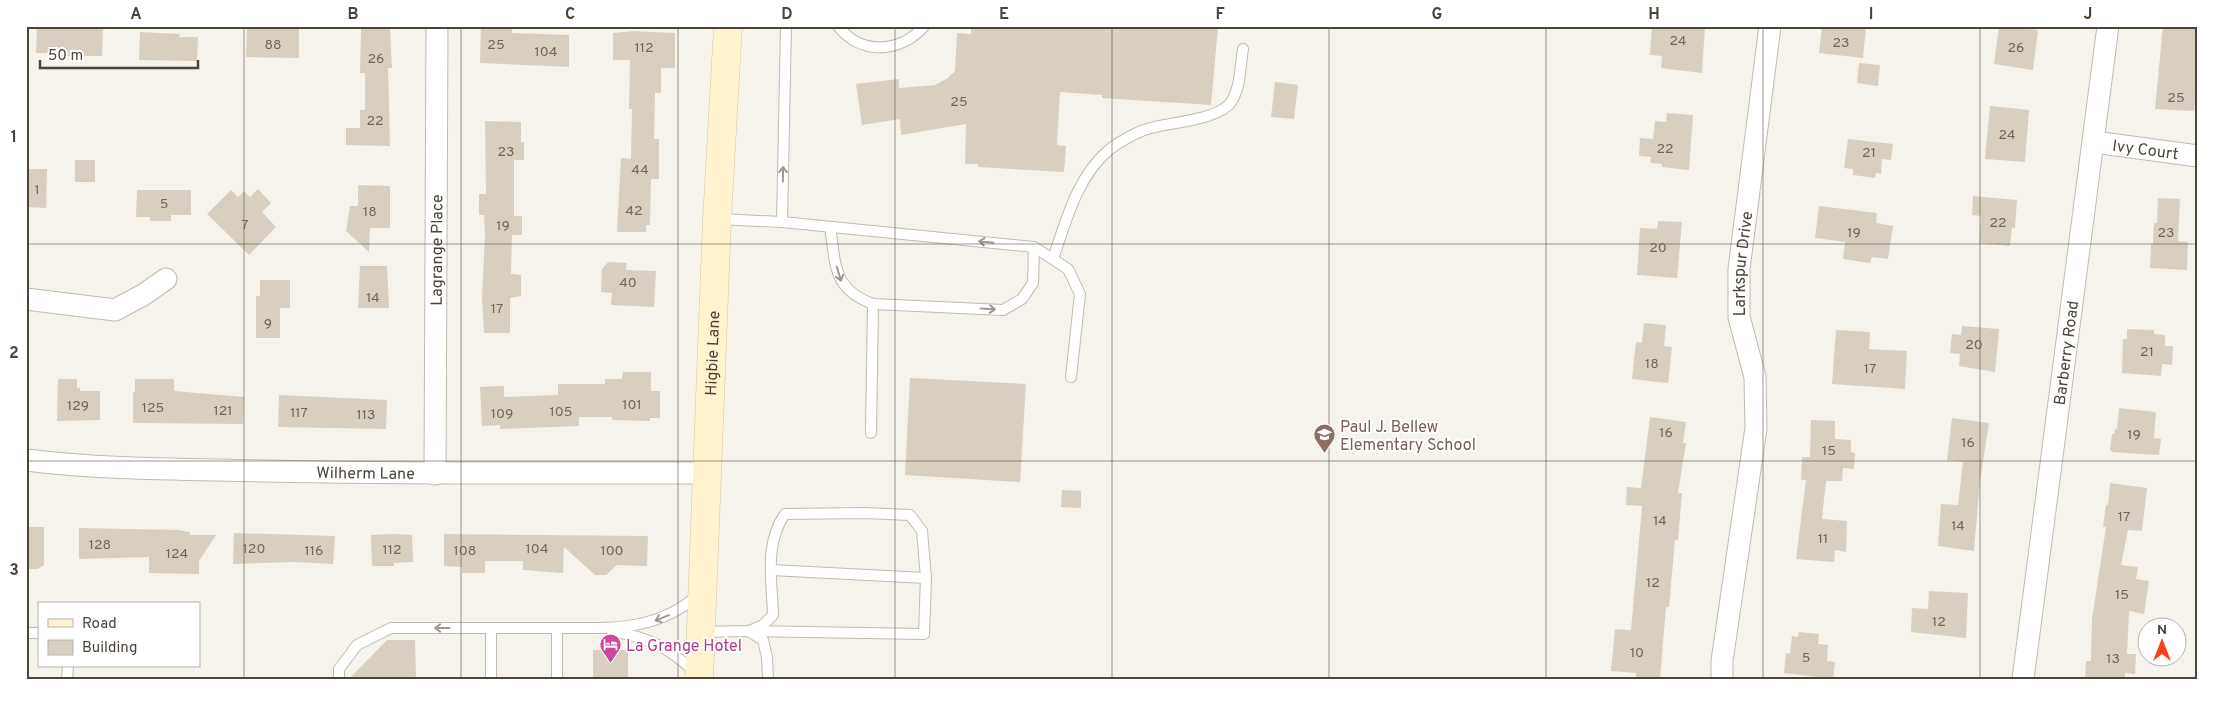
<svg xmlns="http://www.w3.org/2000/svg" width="2224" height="705" font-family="Overpass,sans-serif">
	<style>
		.building { fill: #d8cfc1 }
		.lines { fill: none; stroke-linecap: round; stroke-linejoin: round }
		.lane-casing { stroke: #c2bbae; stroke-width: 12 }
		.street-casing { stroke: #c2bbae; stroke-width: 23 }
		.secondary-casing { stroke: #d6c79b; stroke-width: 29 }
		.lane { stroke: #fff; stroke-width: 10 }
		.street { stroke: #fff; stroke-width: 21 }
		.secondary { stroke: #fff3cd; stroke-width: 28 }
		.oneway { stroke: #9c9892 }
		.grid { fill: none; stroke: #4b4439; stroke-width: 1; stroke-opacity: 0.55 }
		.labels { text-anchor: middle; stroke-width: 4; stroke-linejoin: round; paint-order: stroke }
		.number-label { font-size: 14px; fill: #6e675b }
		.street-label { font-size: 16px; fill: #4b4439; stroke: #fff }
		.education-label { font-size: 16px; fill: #785e54; stroke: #fff; text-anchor: start }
		.hotel-label { font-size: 16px; fill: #b23c85; stroke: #fff; text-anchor: start }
		.neatline { fill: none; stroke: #4b4439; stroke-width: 2 }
		.grid-label { font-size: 16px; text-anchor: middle; font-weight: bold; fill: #4b4439 }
	</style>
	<rect width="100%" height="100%" fill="#f6f3ec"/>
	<g class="building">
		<path d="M37,26H103L102,56H59V53H36Z"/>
		<path d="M278,26H299V58L246,57L247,28Z"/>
		<path d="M481,26H512V33L569,35V67L480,63Z"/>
		<path d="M971,26H1218L1211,105L1102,98V95L1060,92L1057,145L1066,146L1064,172L978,167V164H965L966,124L901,135L900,119L862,125L856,84L899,79V88L935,85L948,78L955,71L957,33L971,34Z"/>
		<path d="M1652,26H1705L1702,73L1661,68L1662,56L1650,55Z"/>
		<path d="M1822,26H1866L1863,58L1819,53Z"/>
		<path d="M1999,26L2038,30L2033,70L1994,64Z"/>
		<path d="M2163,26H2198V76L2194,111L2155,109Z"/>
		<path d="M361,28H390L392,68H388L390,146L346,145V128H360V110H365V73H360Z"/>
		<path d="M633,31L675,33V68H661V93H655L654,139H659V179H651L650,225H646V232H617L621,158L631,159L632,109H629L630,60H613V33Z"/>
		<path d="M140,32L180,34L179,37H198L197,61L139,60Z"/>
		<path d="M1859,63L1880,65L1878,86L1857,83Z"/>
		<path d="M1275,82L1298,85L1294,119L1271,117Z"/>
		<path d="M1990,106L2029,110L2025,162L1985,159Z"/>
		<path d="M1667,113L1693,115L1689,170L1662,167V164L1650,163L1651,157L1639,156L1640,138L1653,139L1655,121L1666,122Z"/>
		<path d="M485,121L521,122V142H524V160H514V216H522V235H512L511,274L521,275V296L510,298V333H484L482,298L485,235L484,215H479V194H486Z"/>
		<path d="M1848,139L1893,144L1891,160L1882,159L1881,174L1876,173L1875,178L1853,175V169L1844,168Z"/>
		<rect x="75" y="160" width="20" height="22"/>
		<path d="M26,169H47L46,208L26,207Z"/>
		<path d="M358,185L390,186V228H370L369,252L346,231L350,206H358Z"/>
		<path d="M258,189L271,203L262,212L276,227L249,255L207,214L231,190L238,197L244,191L250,197Z"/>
		<path d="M137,190H191V215H171V221H150V217H136Z"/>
		<path d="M1973,196L2017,200L2015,228H2012L2010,246L1979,243L1981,216L1972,215Z"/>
		<path d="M2158,198L2180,199L2178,241L2188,242L2187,270L2150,268L2151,244H2153L2154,223H2157Z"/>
		<path d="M1819,206L1877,213L1876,223L1893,226L1888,259L1872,257L1870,263L1843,259L1845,242L1815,238Z"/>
		<path d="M1658,221L1682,222L1677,278L1637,275L1640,228L1657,229Z"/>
		<path d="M608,262L627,263L626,270L656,271L654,307L611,305L612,293L601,292L602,269Z"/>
		<path d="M360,266H387L389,308H358Z"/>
		<path d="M260,280H290V308H280V338H256V296H260Z"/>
		<path d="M1644,323L1666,325L1664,346L1672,347L1668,383L1632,379L1636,342L1642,343Z"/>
		<path d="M1962,326L1999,329L1995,372L1959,366L1960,354L1950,353L1952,334L1961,335Z"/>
		<path d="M2127,329L2154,330V334L2165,335V346H2173L2172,365L2162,364L2161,376L2122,373L2123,339H2127Z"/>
		<path d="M1836,330L1870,332L1869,349L1907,351L1905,389L1832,384Z"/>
		<path d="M623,372H651V391H660V418H650V421L612,420V417H579V426L500,429V425L482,426L480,387L504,386V397L558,395V384H605V379H622Z"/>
		<path d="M910,378L1026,384L1020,482L905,475Z"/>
		<path d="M58,379H77V388H80V391H100V420L57,421Z"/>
		<path d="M135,379H174V391L244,397L243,424L133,423V392H135Z"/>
		<path d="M279,395L387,400L386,429L278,427Z"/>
		<path d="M2119,408L2156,412L2154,438L2161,439L2159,455L2112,452L2110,449L2112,434H2114L2115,429H2117Z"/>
		<path d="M1650,417L1686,422L1683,443H1686L1678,493H1682L1678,540H1675L1669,607H1666L1660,679H1636V673L1611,671L1615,629L1631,630L1642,506L1626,505L1627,487L1641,488Z"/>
		<path d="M1952,418L1989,423L1980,481L1974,551L1938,546L1941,504L1958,505L1963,462L1947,460Z"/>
		<path d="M1811,420L1835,421V439L1851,440V452L1855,453L1854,469L1843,468L1842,481H1826L1822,519L1847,521L1846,552L1835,550L1834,562L1796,559L1806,480H1801L1802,457H1810Z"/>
		<path d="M2110,483L2147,488L2142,531L2128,530L2121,565L2138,567L2136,579L2149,581L2144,614L2129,611L2127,654H2136L2135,674L2125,673V679H2085L2086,661H2091L2092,619L2106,527H2103L2106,505H2108Z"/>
		<path d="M1062,490L1081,491V508L1061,507Z"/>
		<path d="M26,527H44V565L38,569H28Z"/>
		<path d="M79,528L178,530L190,532V535H216L199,561V574L149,573V557L79,559Z"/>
		<path d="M234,533L335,536L333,564L293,562L233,564Z"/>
		<path d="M393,534L412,535L413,562L394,563V566H372L371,535Z"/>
		<path d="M444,534L648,536L647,566L617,565L606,575H595L564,547L563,573L523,570V561H485V573H462V567L444,566Z"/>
		<path d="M1929,591L1968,593L1966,638L1911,632L1912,608L1928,609Z"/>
		<path d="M1799,632L1819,634L1818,644L1828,645L1827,661L1835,662L1833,679H1817L1818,677L1784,673L1786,653L1790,654L1792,636L1798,637Z"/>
		<path d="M387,640H415L416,679H349Z"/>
		<rect x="593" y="650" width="35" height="29"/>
	</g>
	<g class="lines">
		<defs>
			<g id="lane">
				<path d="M838,26C861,56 901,53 924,26"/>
				<path d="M718,219L782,222L1034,247L1068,269L1080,294L1071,377"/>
				<path d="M782,222L786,26"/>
				<path d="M830,227C836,264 832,289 873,304L1003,310L1022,299L1033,283L1034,247"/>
				<path d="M1053,259C1066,221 1077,176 1110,149C1119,142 1135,133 1147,129C1168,122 1219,121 1232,101C1241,85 1240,66 1243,49"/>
				<path d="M871,433L873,304"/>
				<path d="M771,570L926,578"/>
				<path d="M557,628C610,628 656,632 698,595"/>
				<path d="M612,631C650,638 668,647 696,673"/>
				<path d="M702,632L749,631L924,634L926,578L922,531L910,515L865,513L785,514C764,544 772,580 773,615L763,625L749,631"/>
				<path d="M750,632L763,640L767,657L768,679"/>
				<path d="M26,633H39"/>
				<path d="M67,679L68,666"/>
				<path d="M339,679V669L357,645L391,628H557V679"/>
				<path d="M491,679V628"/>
			</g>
			<g id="street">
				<path id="s1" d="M2094,142L2198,156"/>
				<path d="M26,299L115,310L143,295L166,279"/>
				<path id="s2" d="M26,460C106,470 187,469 268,471C414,474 560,473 706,473"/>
				<path id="s3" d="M435,474L437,26"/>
				<path id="s4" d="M1722,679V661L1756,428L1755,377L1739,317V269L1770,26"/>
				<path id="s5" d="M2023,679L2108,26"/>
			</g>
			<g id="secondary">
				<path id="s6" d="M699,679L717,219L728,26"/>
			</g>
		</defs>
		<use href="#lane" class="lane-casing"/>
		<use href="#street" class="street-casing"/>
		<use href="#secondary" class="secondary-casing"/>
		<use href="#lane" class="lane"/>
		<use href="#street" class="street"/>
		<use href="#secondary" class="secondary"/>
	</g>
	<defs><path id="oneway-shaft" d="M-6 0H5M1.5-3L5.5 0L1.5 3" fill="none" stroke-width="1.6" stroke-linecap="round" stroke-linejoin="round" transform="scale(1.25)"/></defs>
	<g class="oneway">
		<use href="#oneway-shaft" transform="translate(783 174) rotate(-89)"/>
		<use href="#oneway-shaft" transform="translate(986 242) rotate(-174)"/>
		<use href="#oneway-shaft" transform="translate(839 274) rotate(73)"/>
		<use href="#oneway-shaft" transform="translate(988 309) rotate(3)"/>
		<use href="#oneway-shaft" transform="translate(662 618) rotate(158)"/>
		<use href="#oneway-shaft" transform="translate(442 628) rotate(180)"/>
	</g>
	<path class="grid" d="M244,26V679M461,26V679M678,26V679M895,26V679M1112,26V679M1329,26V679M1546,26V679M1763,26V679M1980,26V679M26,244H2198M26,461H2198"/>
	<defs>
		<symbol id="school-pin" viewBox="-11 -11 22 30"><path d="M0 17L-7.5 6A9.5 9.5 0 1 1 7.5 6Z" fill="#8d6e63" stroke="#fff"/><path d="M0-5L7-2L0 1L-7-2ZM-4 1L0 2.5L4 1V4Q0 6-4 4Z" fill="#fff"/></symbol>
		<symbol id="hotel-pin" viewBox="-11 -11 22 30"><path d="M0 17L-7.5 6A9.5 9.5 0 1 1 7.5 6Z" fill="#d1479c" stroke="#fff"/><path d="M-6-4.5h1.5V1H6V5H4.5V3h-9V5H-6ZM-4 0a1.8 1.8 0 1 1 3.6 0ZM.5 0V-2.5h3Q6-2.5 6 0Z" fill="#fff"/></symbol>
	</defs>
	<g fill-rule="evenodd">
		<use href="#school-pin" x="1312" y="422" width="25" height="34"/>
		<use href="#hotel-pin" x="598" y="632" width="25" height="34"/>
	</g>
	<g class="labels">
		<g class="number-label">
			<text x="1678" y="45">24</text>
			<text x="1841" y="47">23</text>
			<text x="273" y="49">88</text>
			<text x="496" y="49">25</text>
			<text x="644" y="52">112</text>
			<text x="2016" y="52">26</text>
			<text x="546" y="56">104</text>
			<text x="376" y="63">26</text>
			<text x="2176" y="102">25</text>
			<text x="959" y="106">25</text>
			<text x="375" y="125">22</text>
			<text x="2007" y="139">24</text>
			<text x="1665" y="153">22</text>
			<text x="506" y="156">23</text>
			<text x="1869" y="157">21</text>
			<text x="640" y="174">44</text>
			<text x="37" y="194">1</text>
			<text x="164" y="208">5</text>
			<text x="634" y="215">42</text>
			<text x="370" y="216">18</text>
			<text x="1998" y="227">22</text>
			<text x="245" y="229">7</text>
			<text x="503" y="230">19</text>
			<text x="1854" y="237">19</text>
			<text x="2166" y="237">23</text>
			<text x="1658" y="252">20</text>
			<text x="628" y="287">40</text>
			<text x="373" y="302">14</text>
			<text x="497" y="313">17</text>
			<text x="268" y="328">9</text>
			<text x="1974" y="349">20</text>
			<text x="2147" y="356">21</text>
			<text x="1652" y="368">18</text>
			<text x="1870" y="373">17</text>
			<text x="632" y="409">101</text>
			<text x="78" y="410">129</text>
			<text x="153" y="412">125</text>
			<text x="223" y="415">121</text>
			<text x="561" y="416">105</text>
			<text x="299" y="417">117</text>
			<text x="502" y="418">109</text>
			<text x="366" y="419">113</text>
			<text x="1666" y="437">16</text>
			<text x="2134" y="439">19</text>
			<text x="1968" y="447">16</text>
			<text x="1829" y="455">15</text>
			<text x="2124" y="521">17</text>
			<text x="1660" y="525">14</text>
			<text x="1958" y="530">14</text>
			<text x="1823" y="543">11</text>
			<text x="100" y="549">128</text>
			<text x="254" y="553">120</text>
			<text x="537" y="553">104</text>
			<text x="392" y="554">112</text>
			<text x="314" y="555">116</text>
			<text x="465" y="555">108</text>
			<text x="612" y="555">100</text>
			<text x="177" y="558">124</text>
			<text x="1653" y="587">12</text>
			<text x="2122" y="599">15</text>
			<text x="1939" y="626">12</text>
			<text x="1637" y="657">10</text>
			<text x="1806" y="662">5</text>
			<text x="2113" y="663">13</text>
		</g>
		<g class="street-label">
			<text dy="6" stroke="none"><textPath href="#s1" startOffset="52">Ivy Court</textPath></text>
			<text dy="6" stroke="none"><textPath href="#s3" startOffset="224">Lagrange Place</textPath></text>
			<text dy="6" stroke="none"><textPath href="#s4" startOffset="420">Larkspur Drive</textPath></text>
			<text dy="6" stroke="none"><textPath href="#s6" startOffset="326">Higbie Lane</textPath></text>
			<text dy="6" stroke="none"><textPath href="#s5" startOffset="329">Barberry Road</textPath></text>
			<text dy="6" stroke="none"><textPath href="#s2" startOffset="340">Wilherm Lane</textPath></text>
		</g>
		<g class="education-label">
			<text x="1340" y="432">Paul J. Bellew<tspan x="1340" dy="18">Elementary School</tspan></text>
		</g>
		<g class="hotel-label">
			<text x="626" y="651">La Grange Hotel</text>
		</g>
	</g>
	<rect width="2224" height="705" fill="none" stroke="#ffffff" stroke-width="55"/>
	<rect x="38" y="602" width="162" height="65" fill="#ffffff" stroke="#b7b4b0"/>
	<rect x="48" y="619" width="25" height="8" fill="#fff3cd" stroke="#b7b4b0"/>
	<text x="82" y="628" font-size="15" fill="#4b4439">Road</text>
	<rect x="48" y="640" width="25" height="15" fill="#d8cfc1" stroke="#b7b4b0"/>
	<text x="82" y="652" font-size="15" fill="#4b4439">Building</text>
	<g transform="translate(2162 642)"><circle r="24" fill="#ffffff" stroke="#b7b4b0"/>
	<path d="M0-4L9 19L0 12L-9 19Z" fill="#fc3f1d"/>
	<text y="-8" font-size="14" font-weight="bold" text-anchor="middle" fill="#4b4439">N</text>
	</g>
	<path d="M40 60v8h158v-8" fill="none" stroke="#4b4439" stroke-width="2.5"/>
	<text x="48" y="60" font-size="15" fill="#4b4439" stroke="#ffffff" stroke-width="4" paint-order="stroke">50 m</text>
	<rect x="28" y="28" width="2168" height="650" class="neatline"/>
	<g class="grid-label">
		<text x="136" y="19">A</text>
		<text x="353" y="19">B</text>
		<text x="570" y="19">C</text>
		<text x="787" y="19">D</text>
		<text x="1004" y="19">E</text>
		<text x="1220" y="19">F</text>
		<text x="1437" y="19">G</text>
		<text x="1654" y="19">H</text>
		<text x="1871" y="19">I</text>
		<text x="2088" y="19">J</text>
		<text x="14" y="142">1</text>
		<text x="14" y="358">2</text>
		<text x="14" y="575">3</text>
	</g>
</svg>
